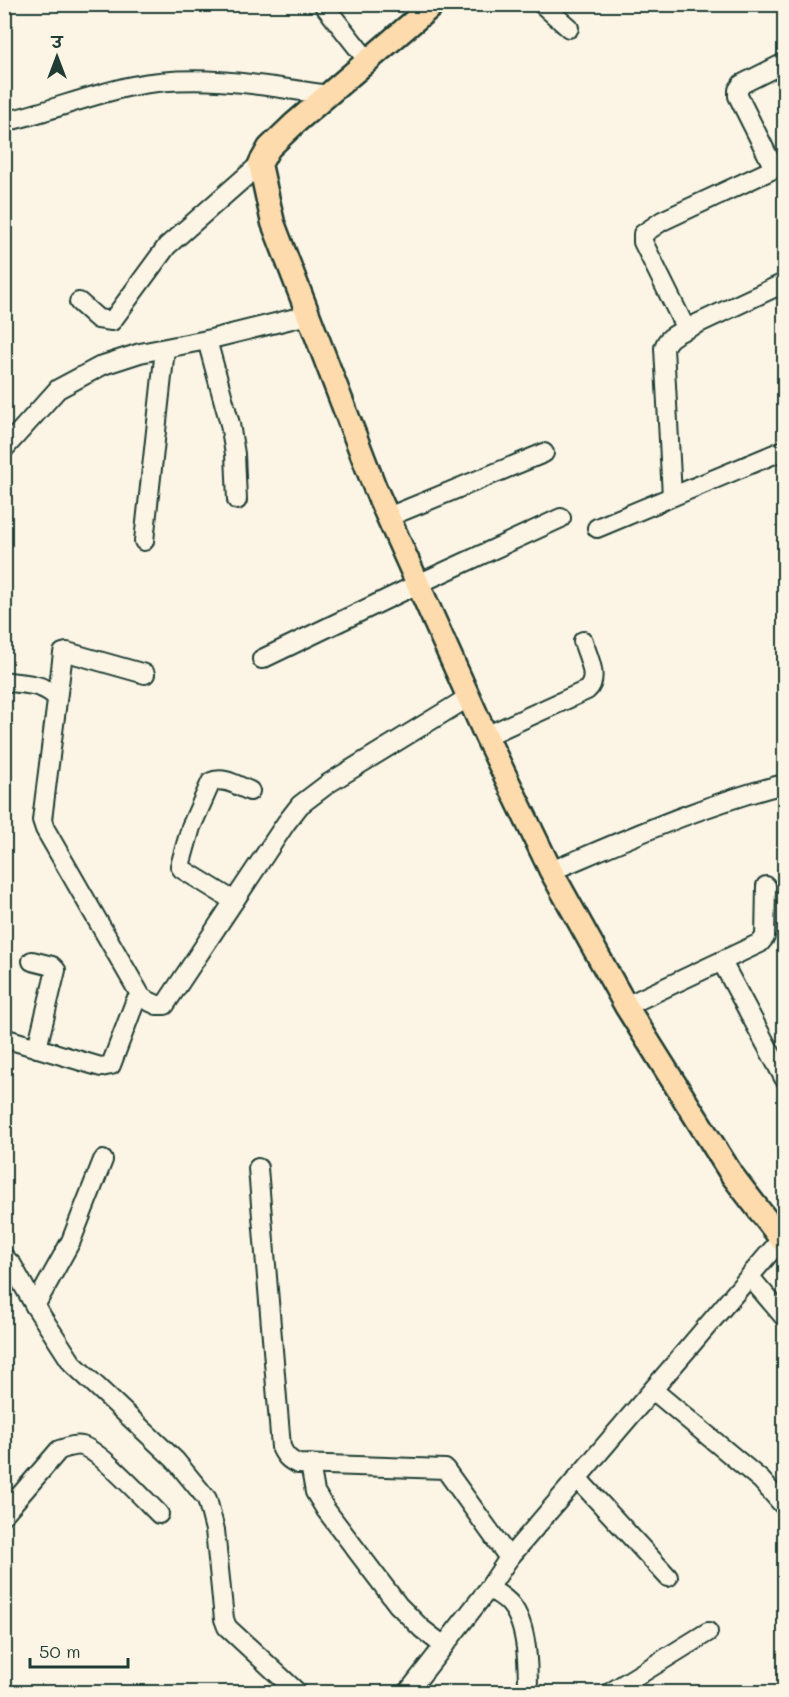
<svg xmlns="http://www.w3.org/2000/svg" width="789" height="1697" font-family="Mali,'Playpen Sans Deva',sans-serif">
	<style>
		.lines { fill: none; stroke-linecap: round; stroke-linejoin: round }
		.minor-casing { stroke: #1f3d34; stroke-width: 22 }
		.major-casing { stroke: #1f3d34; stroke-width: 27 }
		.minor { stroke: #fcf5e5; stroke-width: 18 }
		.major { stroke: #fedbac; stroke-width: 22 }
	</style>
	<rect width="100%" height="100%" fill="#fcf5e5"/>
	<filter id="ink" filterUnits="userSpaceOnUse"><feTurbulence type="fractalNoise" baseFrequency=".0167" numOctaves="2"/><feDisplacementMap in="SourceGraphic" scale="12" xChannelSelector="R" yChannelSelector="G"/><feConvolveMatrix kernelMatrix="1 2 1 2 8 2 1 2 1" color-interpolation-filters="sRGB"/></filter>
	<g filter="url(#ink)">
		<g class="lines">
			<defs>
				<g id="minor">
					<path d="M323,4L368,61"/>
					<path d="M542,4L569,28"/>
					<path d="M4,122C48,112 89,95 132,86C199,73 262,85 328,95"/>
					<path d="M774,168L738,96V90L742,84L784,63"/>
					<path d="M79,302L98,319L112,321L167,246L260,164"/>
					<path d="M686,329L643,242V234L662,221L784,164"/>
					<path d="M207,340L230,424L235,454L237,500"/>
					<path d="M4,449L58,389L103,365L140,353L207,340L308,315"/>
					<path d="M672,496L664,348C667,337 677,334 686,329L784,283"/>
					<path d="M388,517L544,453"/>
					<path d="M597,528L784,450"/>
					<path d="M144,541L165,349"/>
					<path d="M262,659L418,584L561,518"/>
					<path d="M4,681C25,685 42,682 57,698"/>
					<path d="M486,736L587,690C600,678 587,655 583,641"/>
					<path d="M551,871C627,839 704,804 784,784"/>
					<path d="M234,901L182,869L180,866L191,827L211,782C223,776 238,786 250,791"/>
					<path d="M32,961L52,966L56,970L37,1048"/>
					<path d="M722,962L784,1078"/>
					<path d="M142,998L45,829L42,820L63,653L67,652L145,674"/>
					<path d="M626,1006L760,943L765,937L766,886"/>
					<path d="M4,1038L101,1067L111,1065L135,1002L142,998L157,1005H165L286,823L300,805L329,783L469,697"/>
					<path d="M103,1160L71,1241L35,1306L72,1363L175,1460L207,1499L215,1530L224,1619L227,1627L297,1692"/>
					<path d="M258,1168L281,1447C285,1456 289,1460 298,1464L445,1469L509,1558"/>
					<path d="M4,1257L12,1265L35,1306"/>
					<path d="M750,1277L784,1317"/>
					<path d="M653,1390L761,1480L784,1506"/>
					<path d="M310,1464L315,1492L326,1510L398,1605L422,1629L444,1646"/>
					<path d="M577,1478L668,1577"/>
					<path d="M4,1514L59,1450C66,1448 75,1444 82,1446C100,1451 143,1498 159,1514"/>
					<path d="M489,1588C496,1593 506,1598 511,1605C528,1626 528,1667 528,1692"/>
					<path d="M408,1692L489,1588L509,1558L784,1236"/>
					<path d="M611,1692L708,1632"/>
				</g>
				<path id="major" d="M434,4L295,123L269,148L260,164L273,223L375,488L486,736L551,871L626,1006L732,1175L782,1240"/>
			</defs>
			<use href="#minor" class="minor-casing"/>
			<use href="#major" class="major-casing"/>
			<use href="#minor" class="minor"/>
			<use href="#major" class="major"/>
		</g>
	</g>
	<rect width="789" height="1697" fill="none" stroke="#fcf5e5" stroke-width="24"/>
	<rect x="12" y="12" width="765" height="1673" fill="none" stroke="#1f3d34" stroke-width="2" filter="url(#ink)"/>
	<g transform="translate(57 57)" stroke="#fcf5e5" stroke-width="4.5" paint-order="stroke">
	<path d="M0-4.5L10 22L0 15L-10 22Z" fill="#1f3d34"/>
	<text y="-9" font-size="16" font-weight="bold" text-anchor="middle" fill="#1f3d34">उ</text>
	</g>
	<path d="M30 1658v9h98v-9" fill="none" stroke="#1f3d34" stroke-width="3"/>
	<text x="39" y="1658" font-size="18" fill="#1f3d34" stroke="#fcf5e5" stroke-width="4.5" paint-order="stroke">50 m</text>
</svg>
